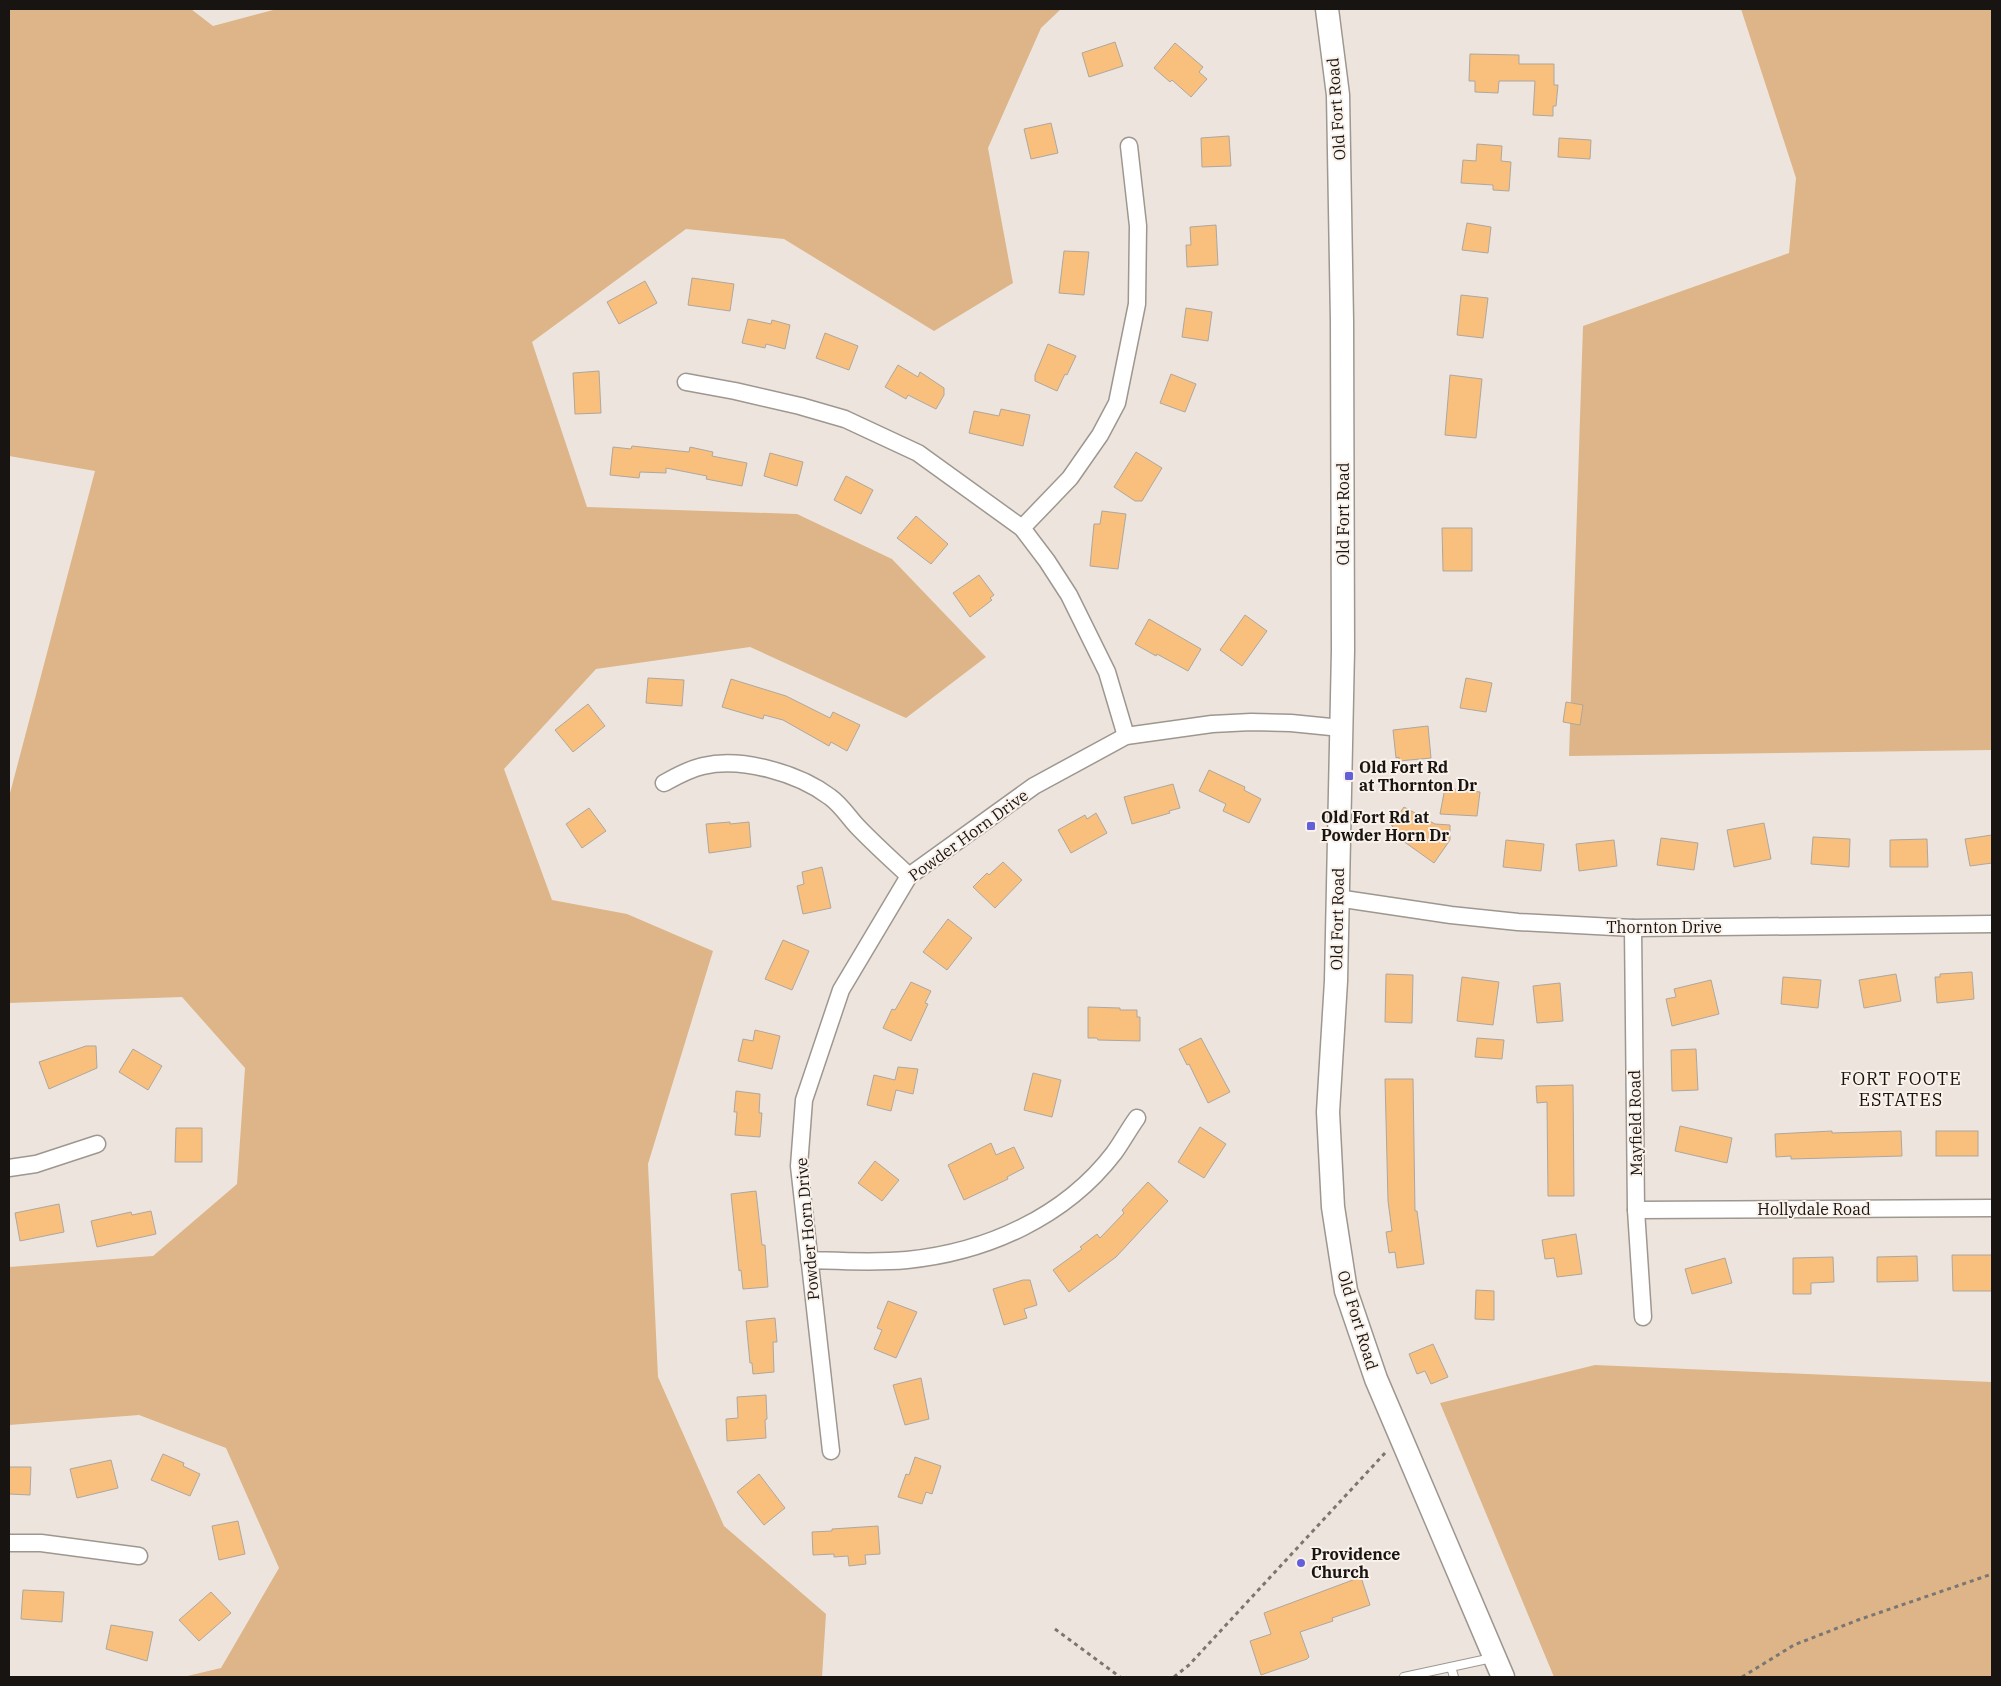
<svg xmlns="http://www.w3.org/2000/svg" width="2001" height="1686" font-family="'IBM Plex Serif',serif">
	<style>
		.green { fill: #ddb588 }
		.building { fill: #f8bf7d; stroke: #aea79f }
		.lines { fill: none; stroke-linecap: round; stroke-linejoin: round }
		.lane-casing { stroke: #9e978f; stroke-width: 10 }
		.street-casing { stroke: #9e978f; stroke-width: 19 }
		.secondary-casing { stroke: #9e978f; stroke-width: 25 }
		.path { stroke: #7b7671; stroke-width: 3; stroke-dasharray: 4 4; stroke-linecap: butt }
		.lane { stroke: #fff; stroke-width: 8 }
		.street { stroke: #fff; stroke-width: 16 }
		.secondary { stroke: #fff; stroke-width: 22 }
		.poi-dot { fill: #625fd8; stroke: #faf2ea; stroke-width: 2 }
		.labels { text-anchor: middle; stroke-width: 4; stroke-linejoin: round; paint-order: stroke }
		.street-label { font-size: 16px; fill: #171412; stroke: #faf2ea }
		.poi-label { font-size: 16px; font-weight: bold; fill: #171412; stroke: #faf2ea; text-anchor: start }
		.neighbourhood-label { font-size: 18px; letter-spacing: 1px; fill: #171412; stroke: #faf2ea }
	</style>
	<rect width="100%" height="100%" fill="#ede5dd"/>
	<g class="green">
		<path d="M9,9H191L213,26L277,9H1061L1041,28L988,148L1013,283L934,331L784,239L686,229L532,342L587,507L797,514L892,559L986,657L906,718L750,647L596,669L504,769L552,900L627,914L713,951L648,1164L658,1377L724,1526L826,1614L822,1677H183L221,1668L279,1568L226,1448L139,1415L9,1425V1267L153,1256L237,1184L245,1068L182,997L9,1003V797L95,471L9,456Z"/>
		<path d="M1741,9H1992V750L1569,756L1583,326L1789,253L1796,178Z"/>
		<path d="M1595,1365L1992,1382V1677H1554L1440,1403Z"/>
	</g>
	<g class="building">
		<path d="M1115,42L1123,66L1089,77L1082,53Z"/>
		<path d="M1175,43L1203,67L1199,72L1207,79L1191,97L1172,80L1170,82L1154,68Z"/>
		<path d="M1470,54L1519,55V64H1554V85H1558L1556,106H1553V116L1533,115L1535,81H1499L1498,93L1475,92V81H1469Z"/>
		<path d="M1051,123L1058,153L1031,159L1024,129Z"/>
		<path d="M1229,136L1231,166L1202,167L1201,138Z"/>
		<path d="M1559,138L1591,140L1590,159L1558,157Z"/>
		<path d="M1477,144L1502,146L1501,161L1511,162L1509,191L1493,190V185L1461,183L1463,160L1476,161Z"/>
		<path d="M1467,223L1491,227L1488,253L1462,250Z"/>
		<path d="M1216,225L1218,265L1187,267L1186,245H1191L1190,227Z"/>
		<path d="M1064,251L1089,252L1084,295L1059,293Z"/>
		<path d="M692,278L734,284L730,311L688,305Z"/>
		<path d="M645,281L657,303L619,324L607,302Z"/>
		<path d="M1461,295L1488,298L1483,338L1457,335Z"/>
		<path d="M1186,308L1212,312L1208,341L1182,337Z"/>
		<path d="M748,319L771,324L772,320L790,325L785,349L766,344L765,348L742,343Z"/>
		<path d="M825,333L858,346L849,370L816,358Z"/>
		<path d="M1048,344L1076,356L1067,375L1065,374L1057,391L1035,381V375Z"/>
		<path d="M898,365L918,377L920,372L944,388V395L936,409L908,395L906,399L885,387Z"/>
		<path d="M599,371L601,413L575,414L573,373Z"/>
		<path d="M1171,374L1196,384L1185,412L1160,403Z"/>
		<path d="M1450,375L1482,379L1476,438L1445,435Z"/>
		<path d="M1001,409L1030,415L1023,446L969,433L974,411L999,416Z"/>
		<path d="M632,446L689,452L690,447L713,452L712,456L747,463L742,486L706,479L707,476L666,468V473L640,472L639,478L610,475L613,447L631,449Z"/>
		<path d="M1136,452L1162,468L1142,501H1135L1114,487Z"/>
		<path d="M770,453L803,462L797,486L764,476Z"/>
		<path d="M846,476L873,490L861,514L834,500Z"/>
		<path d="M1102,511L1126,514L1118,569L1090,566L1094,524H1100Z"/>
		<path d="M916,516L948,544L931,564L897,538Z"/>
		<path d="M1442,528H1472V571H1443Z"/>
		<path d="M979,575L994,595L990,598L992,600L970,617L953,593Z"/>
		<path d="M1245,615L1267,631L1242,666L1220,650Z"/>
		<path d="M1149,619L1201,649L1188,671L1157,654L1156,656L1135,644Z"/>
		<path d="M648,678L684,680L682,706L646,703Z"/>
		<path d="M1466,678L1492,683L1486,712L1460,708Z"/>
		<path d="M731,679L786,696L830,718L833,712L860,725L847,751L831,742L829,746L783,720L764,715L763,719L722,707Z"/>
		<path d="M1566,702L1583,705L1580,725L1563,722Z"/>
		<path d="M588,704L605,726L573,752L555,730Z"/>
		<path d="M1428,726L1431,758L1399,761V757L1396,758L1393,730Z"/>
		<path d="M1209,770L1245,787L1244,790L1261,799L1249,823L1223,811L1226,804L1199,791Z"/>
		<path d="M1173,784L1180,808L1169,811L1170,813L1132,824L1124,797Z"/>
		<path d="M1445,788L1480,792L1477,816L1440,814Z"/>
		<path d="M1404,807L1435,824L1450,825V840L1434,863L1389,831L1393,826L1391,825Z"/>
		<path d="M589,808L606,831L582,848L566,824Z"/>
		<path d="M1096,813L1107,833L1071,853L1058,830L1085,815L1087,819Z"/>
		<path d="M730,822V824L749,822L751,847L709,853L706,824Z"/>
		<path d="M1764,823L1771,859L1734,867L1727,830Z"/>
		<path d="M1992,835V863L1970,866L1965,839Z"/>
		<path d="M1813,837L1850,839L1849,867L1811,864Z"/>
		<path d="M1661,838L1698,843L1694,870L1657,865Z"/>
		<path d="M1927,839L1928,867H1890V840Z"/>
		<path d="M1506,840L1544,844L1541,871L1503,867Z"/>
		<path d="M1614,840L1617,866L1579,871L1576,844Z"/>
		<path d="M1003,862L1022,880L995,908L973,887L987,873L989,875Z"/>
		<path d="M822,867L831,908L803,914L797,886L804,884L802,872Z"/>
		<path d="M948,919L972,938L947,970L923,952Z"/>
		<path d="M783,940L809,951L792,990L765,979Z"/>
		<path d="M1972,972L1974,999L1937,1003L1935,977H1940V974Z"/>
		<path d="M1386,974L1413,975L1412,1023L1385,1022Z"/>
		<path d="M1896,974L1901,1001L1864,1008L1859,980Z"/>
		<path d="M1462,977L1499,982L1493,1025L1457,1021Z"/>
		<path d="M1783,977L1821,980L1818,1008L1781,1004Z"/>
		<path d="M1711,980L1719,1014L1672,1026L1666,999L1676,997L1674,989Z"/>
		<path d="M911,982L931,991L925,1003L928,1004L911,1041L883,1028L892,1009L895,1010Z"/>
		<path d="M1560,983L1563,1021L1537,1023L1533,986Z"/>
		<path d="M1088,1007L1120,1008V1010H1137V1017H1140V1041L1098,1040L1097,1038H1088Z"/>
		<path d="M755,1030L780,1036L772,1069L738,1061L743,1039L753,1041Z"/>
		<path d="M1201,1038L1230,1092L1208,1103L1189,1064L1187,1065L1179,1049Z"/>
		<path d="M1477,1038L1504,1040L1502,1059L1475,1057Z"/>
		<path d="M86,1046H96L97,1068L49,1089L39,1062Z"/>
		<path d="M133,1049L162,1066L148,1090L119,1072Z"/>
		<path d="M1696,1049L1698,1090L1672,1091L1671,1050Z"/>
		<path d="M898,1067L918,1069L913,1094L896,1090L891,1111L867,1105L874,1075L895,1080Z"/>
		<path d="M1033,1073L1061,1080L1052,1117L1024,1110Z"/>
		<path d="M1385,1079H1413L1415,1211H1417L1424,1264L1397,1268L1395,1252L1389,1253L1386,1232L1392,1231L1388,1201Z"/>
		<path d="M1573,1085L1574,1196H1548L1547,1102L1537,1103L1536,1086Z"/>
		<path d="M736,1091L760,1094L759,1113H762L760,1137L735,1135L737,1112H734Z"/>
		<path d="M1680,1126L1732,1138L1727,1163L1675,1151Z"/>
		<path d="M1200,1127L1226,1144L1204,1178L1178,1162Z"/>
		<path d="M176,1128H202V1162H175Z"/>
		<path d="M1832,1131V1133L1901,1131L1902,1156L1791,1159V1156L1776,1157L1775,1134Z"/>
		<rect x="1936" y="1131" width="42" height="25"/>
		<path d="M991,1143L996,1155L1014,1147L1024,1168L1007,1177L1008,1179L964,1200L948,1165Z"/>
		<path d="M875,1161L899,1180L882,1201L858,1183Z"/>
		<path d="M1148,1182L1168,1201L1116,1257L1069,1292L1053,1270L1082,1249L1080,1247L1097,1234L1100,1238L1124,1213L1122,1210Z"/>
		<path d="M756,1191L762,1245H765L768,1287L743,1289L741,1270L739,1271L731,1194Z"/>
		<path d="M59,1204L64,1232L20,1241L15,1213Z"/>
		<path d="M151,1211L156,1234L97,1247L91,1221L131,1212L132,1215Z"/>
		<path d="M1576,1234L1582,1274L1557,1277L1554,1258L1545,1259L1542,1240Z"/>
		<path d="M1952,1255H1992V1291H1953Z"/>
		<path d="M1917,1256L1918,1281L1877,1282V1257Z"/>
		<path d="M1833,1257L1834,1282L1811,1283V1294H1793V1258Z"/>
		<path d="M1725,1258L1732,1283L1692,1294L1685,1269Z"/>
		<path d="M1023,1280H1030L1037,1305L1024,1309L1027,1318L1004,1325L993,1289Z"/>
		<path d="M1476,1290L1494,1291V1320L1475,1319Z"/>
		<path d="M888,1301L917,1312L896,1358L874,1349L882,1330L877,1328Z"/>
		<path d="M775,1318L777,1342H773L774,1372L753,1374L752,1363H750L746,1321Z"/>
		<path d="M1433,1344L1448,1377L1431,1384L1425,1371L1417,1374L1409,1354Z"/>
		<path d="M921,1378L929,1419L905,1425L893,1385Z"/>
		<path d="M766,1395L767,1419L765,1420L766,1438L727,1441L726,1419L738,1418L737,1397Z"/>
		<path d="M163,1454L184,1463L183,1466L200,1474L190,1496L151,1480Z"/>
		<path d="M915,1457L941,1466L932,1494L926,1492L922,1504L898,1497L906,1474L909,1475Z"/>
		<path d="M111,1460L118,1488L77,1498L70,1469Z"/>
		<path d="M9,1467H31L30,1495L9,1494Z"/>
		<path d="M759,1474L785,1508L764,1525L737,1492Z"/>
		<path d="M238,1521L245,1554L219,1560L212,1526Z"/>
		<path d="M878,1526L880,1554L865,1555L866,1564L849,1566L848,1556L834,1557V1554L813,1555L812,1532L832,1531V1529Z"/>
		<path d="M1361,1577L1370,1605L1332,1618L1333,1621L1300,1632L1309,1657L1307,1659L1261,1675L1250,1641L1271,1634L1264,1613Z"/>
		<path d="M23,1590L64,1592L62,1622L21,1619Z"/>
		<path d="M211,1592L231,1613L199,1641L179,1620Z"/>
		<path d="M111,1625L153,1632L147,1661L106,1649Z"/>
	</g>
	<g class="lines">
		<defs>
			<g id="lane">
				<path d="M1451,1667L1454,1677"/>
				<path d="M1404,1677L1492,1658"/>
			</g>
			<g id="street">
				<path d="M686,382L735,391L800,406L845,419L918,453L1022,528L1047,561L1069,595L1107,672L1126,736"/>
				<path d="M1022,528L1070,478L1100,435L1117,403L1137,304L1138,226L1129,146"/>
				<path d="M664,783C677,776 689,769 703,766C742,757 798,773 830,797C840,804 848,816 856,825C873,843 891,859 909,876"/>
				<path d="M1337,898L1451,915L1518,922L1633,928L1992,924"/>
				<path d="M1633,928L1636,1210L1643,1317"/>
				<path d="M9,1168L36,1164L97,1144"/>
				<path d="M1636,1210L1992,1208"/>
				<path d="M809,1260C842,1261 875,1263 907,1260C987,1252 1065,1217 1114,1153C1122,1142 1129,1129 1137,1118"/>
				<path d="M831,1451L799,1166L804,1100L841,990L909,876L1034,786L1126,736L1212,724L1251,722L1291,723L1341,728"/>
				<path d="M9,1543H41L139,1556"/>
			</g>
			<path id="secondary" d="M1327,9L1338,95L1342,321L1343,650L1336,981L1328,1112L1333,1207L1346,1291L1376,1379L1503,1677"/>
		</defs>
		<use href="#lane" class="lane-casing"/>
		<use href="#street" class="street-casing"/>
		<use href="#secondary" class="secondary-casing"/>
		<g class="path">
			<path d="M1055,1629L1120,1677"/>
			<path d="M1174,1677L1189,1665L1385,1453"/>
			<path d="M1742,1677L1794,1645L1858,1620L1992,1574"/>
		</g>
		<use href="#lane" class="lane"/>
		<use href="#street" class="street"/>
		<use href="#secondary" class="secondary"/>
	</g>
	<g class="poi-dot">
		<rect x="1344" y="771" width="10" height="10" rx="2.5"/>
		<rect x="1306" y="821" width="10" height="10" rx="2.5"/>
		<circle cx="1301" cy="1563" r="5"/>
	</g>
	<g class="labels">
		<g class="street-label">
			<text transform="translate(1336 109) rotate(-94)" y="6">Old Fort Road</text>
			<text transform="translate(1343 514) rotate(-90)" y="6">Old Fort Road</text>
			<text transform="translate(968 835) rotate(-36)" y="6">Powder Horn Drive</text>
			<text transform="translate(1337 919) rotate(-89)" y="6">Old Fort Road</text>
			<text x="1664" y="933">Thornton Drive</text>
			<text transform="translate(1635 1123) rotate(-91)" y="6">Mayfield Road</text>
			<text x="1814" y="1215">Hollydale Road</text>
			<text transform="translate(807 1229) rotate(-95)" y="6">Powder Horn Drive</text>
			<text transform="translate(1358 1320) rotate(73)" y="6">Old Fort Road</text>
		</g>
		<g class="poi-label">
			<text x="1359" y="773">Old Fort Rd<tspan x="1359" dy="18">at Thornton Dr</tspan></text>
			<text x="1321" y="823">Old Fort Rd at<tspan x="1321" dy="18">Powder Horn Dr</tspan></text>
			<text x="1311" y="1560">Providence<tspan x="1311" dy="18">Church</tspan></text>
		</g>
		<g class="neighbourhood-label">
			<text x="1901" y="1085">FORT FOOTE<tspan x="1901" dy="21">ESTATES</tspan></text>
		</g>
	</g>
	<rect width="2001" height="1686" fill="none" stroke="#171412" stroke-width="20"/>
</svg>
